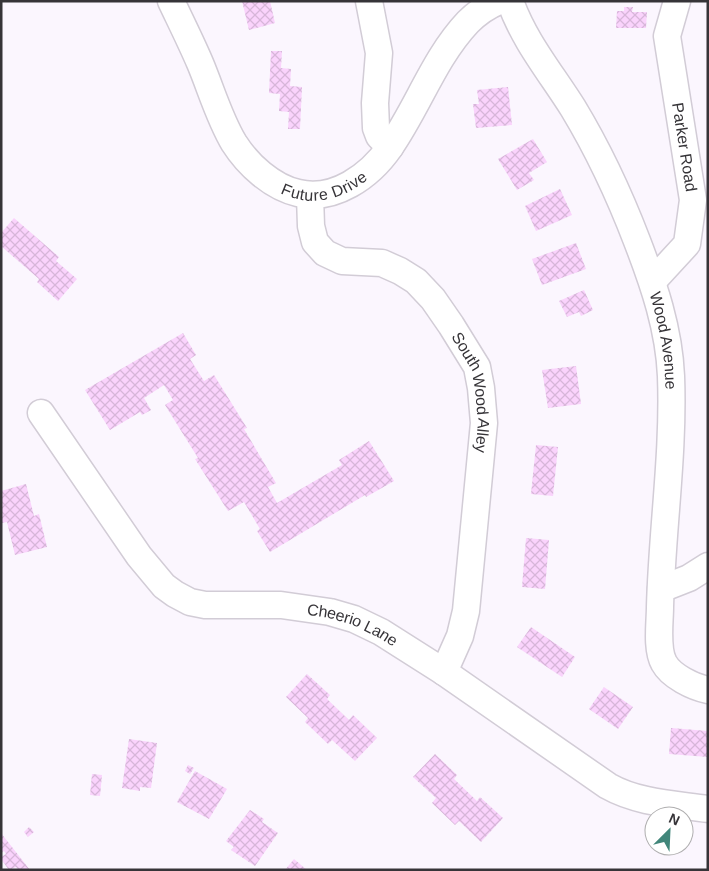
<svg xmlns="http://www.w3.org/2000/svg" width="709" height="871" font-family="Helvetica,sans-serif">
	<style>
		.building { fill: url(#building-cross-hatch) }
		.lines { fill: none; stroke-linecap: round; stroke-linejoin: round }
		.minor-casing { stroke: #d2ccd6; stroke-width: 29 }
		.minor { stroke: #fff; stroke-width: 26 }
		.labels { text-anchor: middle; stroke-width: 5; stroke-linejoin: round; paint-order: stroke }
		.street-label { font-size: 16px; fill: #363438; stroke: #fff }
	</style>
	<defs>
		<pattern id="building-cross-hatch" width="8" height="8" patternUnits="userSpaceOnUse" patternTransform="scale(1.25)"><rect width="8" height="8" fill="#fad3fc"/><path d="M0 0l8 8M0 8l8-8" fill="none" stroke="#d7b6d9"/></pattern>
	</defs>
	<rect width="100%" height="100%" fill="#fbf6fe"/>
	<g class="building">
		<path d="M242,1H270L275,23L249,30Z"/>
		<path d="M624,7H633L632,12H647L646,28H616L617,11H624Z"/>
		<path d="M271,51H282L281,68L291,69L290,86L302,87L300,129H288L289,112L279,111L280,94L269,93Z"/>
		<path d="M508,87L512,125L476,128L473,104H479L477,90Z"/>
		<path d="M533,139L547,162L529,173L534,180L517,190L498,159Z"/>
		<path d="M560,189L572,215L536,231L525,206Z"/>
		<path d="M14,218L59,257L56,261L77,279L58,301L37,282L39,279L1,246V233Z"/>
		<path d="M576,243L586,269L542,285L532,259Z"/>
		<path d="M584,290L593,310L581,316L579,312L567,317L559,301Z"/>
		<path d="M183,333L196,355L190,359L204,381L214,375L247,428L244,429L276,483L268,487L277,503L342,465L339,460L369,441L394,481L366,497L365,495L270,552L257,531L260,529L244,502L228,511L195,459L198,458L165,405L173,400L164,385L144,398L151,410L142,415L140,412L110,430L85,390Z"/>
		<path d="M576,366L581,404L548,408L542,370Z"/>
		<path d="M536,445L558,447L553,496L531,494Z"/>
		<path d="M26,484L34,516L39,514L47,547L15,555L7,522L2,523L1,519V491Z"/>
		<path d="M526,538L549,540L545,589L522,587Z"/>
		<path d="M531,627L575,657L562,677L517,647Z"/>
		<path d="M307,674L330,695L327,699L349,720L353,715L377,738L355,761L332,740L328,744L305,722L308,718L286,697Z"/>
		<path d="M604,687L633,707L618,729L589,709Z"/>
		<path d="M671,728L708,731V757L669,754Z"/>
		<path d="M129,739L157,743L151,788L140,787V791L122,788Z"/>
		<path d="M435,754L457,775L454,779L477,801L480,797L503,818L481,842L459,821L455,825L432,803L436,798L413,777Z"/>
		<path d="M188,765L194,768L190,774L185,771Z"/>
		<path d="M195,771L227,789L209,819L177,802Z"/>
		<path d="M92,774L102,775L100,796L90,795Z"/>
		<path d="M250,810L264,819L262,822L278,833L255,866L231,850L234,847L226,841Z"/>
		<path d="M29,827L34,832L28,837L24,832Z"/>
		<path d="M1,833L30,870H18L16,867L9,870L1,859V857L6,854L4,851L1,853Z"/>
		<path d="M294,859L307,870H285Z"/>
	</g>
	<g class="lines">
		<defs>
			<g id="minor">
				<path id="s1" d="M171,1C181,22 191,42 200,63C211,89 219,118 234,143C248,165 272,187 298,193C334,202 370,176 390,147C418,107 434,58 468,22C477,13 487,6 499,1"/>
				<path d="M369,1L379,53L375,103L376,128L379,136L390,147"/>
				<path id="s2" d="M510,1C524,41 551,73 573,108C599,151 619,194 637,241C654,285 669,329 671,376C674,453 662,530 660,607C660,622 656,649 664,663C671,676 693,687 708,690"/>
				<path id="s3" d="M310,196L311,226L315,242L325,253L342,261L382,263L400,271L416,281L433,299L451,325L477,367L481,388L484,423L466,611L460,636L444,672"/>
				<path d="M653,281L687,244L693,200L667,36L677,1"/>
				<path id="s4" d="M41,413L139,556L164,586L175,594L190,602L205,605H281L330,612L354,619L381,632L444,672L608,786C638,803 674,804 708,809"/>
				<path d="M661,589L689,578L708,566"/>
			</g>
		</defs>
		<use href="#minor" class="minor-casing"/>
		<use href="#minor" class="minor"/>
	</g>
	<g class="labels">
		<g class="street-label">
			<text transform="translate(685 147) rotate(81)" y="6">Parker Road</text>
			<text dy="6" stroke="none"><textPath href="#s1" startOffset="266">Future Drive</textPath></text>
			<text dy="6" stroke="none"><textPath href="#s2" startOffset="376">Wood Avenue</textPath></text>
			<text dy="6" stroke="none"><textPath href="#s3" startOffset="288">South Wood Alley</textPath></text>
			<text dy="6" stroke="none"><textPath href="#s4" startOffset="409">Cheerio Lane</textPath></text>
		</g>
	</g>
	<rect width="709" height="871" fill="none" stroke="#363438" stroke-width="5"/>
	<g transform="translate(669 831) rotate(24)"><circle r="24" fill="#ffffff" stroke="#afaeaf"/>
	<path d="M0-4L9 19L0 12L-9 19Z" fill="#41867a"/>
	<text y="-8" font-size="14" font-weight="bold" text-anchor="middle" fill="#363438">N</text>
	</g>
</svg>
